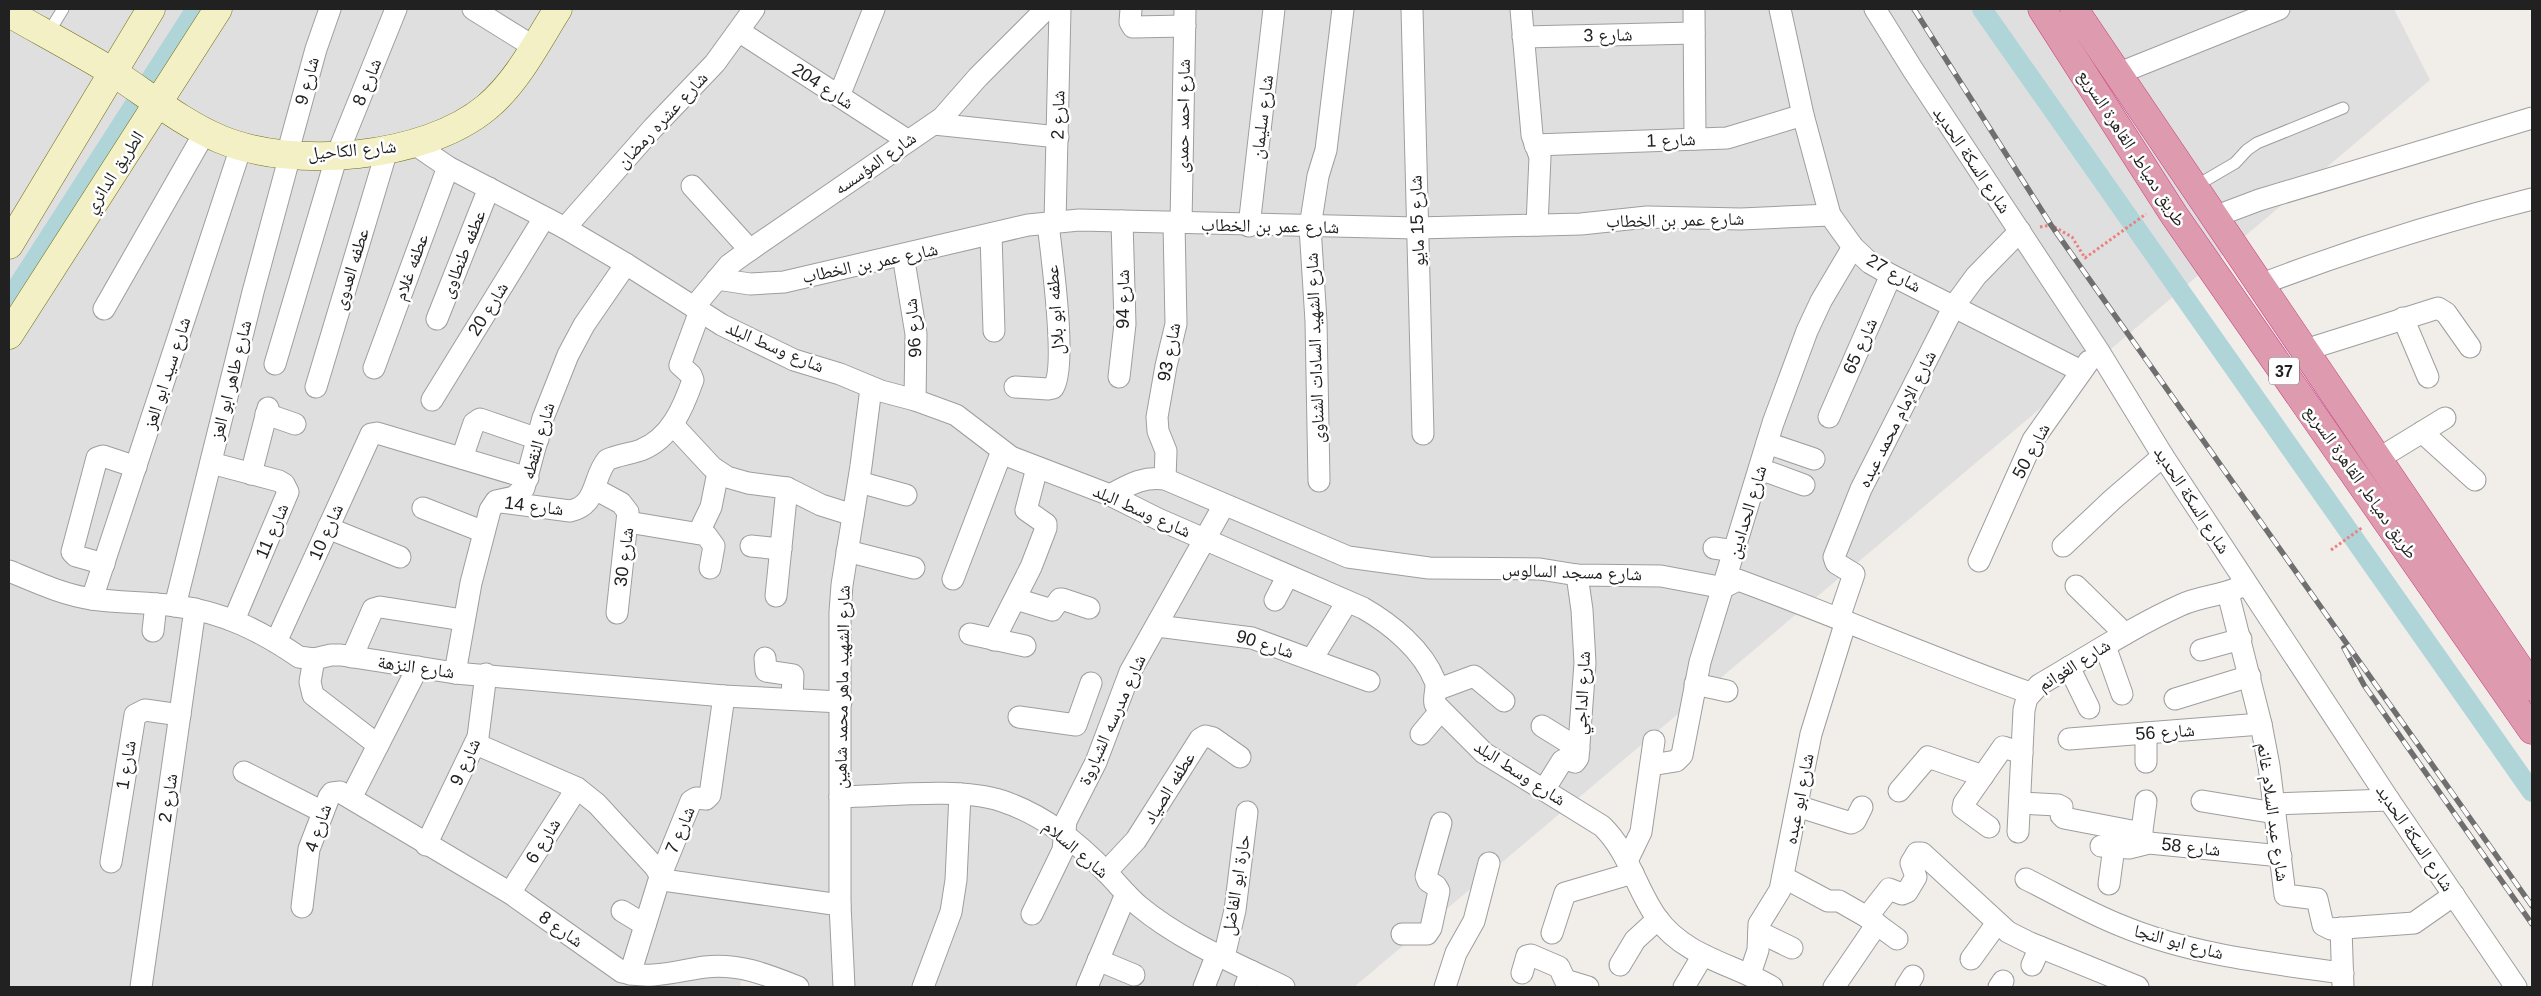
<svg xmlns="http://www.w3.org/2000/svg" width="2541" height="996" font-family="Helvetica,'Noto Naskh Arabic',sans-serif">
	<style>
		.residential { fill: #dfdfdf }
		.lines { fill: none; stroke-linecap: round; stroke-linejoin: round }
		.canal { stroke: #afd5d9; stroke-width: 20 }
		.lane-casing { stroke: #9e9e9e; stroke-width: 13 }
		.street-casing { stroke: #9e9e9e; stroke-width: 23 }
		.secondary-casing { stroke: #6f6d12; stroke-width: 29 }
		.highway-casing { stroke: #c83d7f; stroke-width: 29 }
		.path { stroke: #eb8083; stroke-width: 3; stroke-dasharray: 2.5 2.5; stroke-linecap: butt }
		.lane { stroke: #fff; stroke-width: 11 }
		.street { stroke: #fff; stroke-width: 21 }
		.secondary { stroke: #f3f0c5; stroke-width: 28 }
		.highway { stroke: #de9bb0; stroke-width: 28 }
		.rail-casing { stroke: #6f6f6f; stroke-width: 5.5 }
		.rail { stroke: #fff; stroke-width: 4; stroke-dasharray: 11; stroke-linecap: butt }
		.labels { text-anchor: middle; stroke-width: 5; stroke-linejoin: round; paint-order: stroke }
		.shield { fill: #fff; stroke: #646464; stroke-width: 1 }
		.shield-label { font-size: 16px; font-weight: bold; fill: #212121 }
		.street-label { font-size: 18px; fill: #212121; stroke: #fff }
	</style>
	<rect width="100%" height="100%" fill="#f1ede9"/>
	<path class="residential" d="M9,9H2394L2430,80L1354,987H778L769,982L741,981L740,987H9Z"/>
	<g class="lines">
		<g class="canal">
			<path d="M1982,9L2532,792"/>
			<path d="M9,300L196,9"/>
		</g>
		<defs>
			<g id="lane">
				<path d="M47,35L63,9"/>
				<path d="M2194,187L2235,163L2247,150L2257,143L2343,108"/>
			</g>
			<g id="street">
				<path d="M473,9L534,47"/>
				<path d="M1131,9L1130,22L1133,27L1185,26"/>
				<path d="M1412,9L1423,434"/>
				<path d="M1521,9L1532,135L1540,157L1537,225"/>
				<path d="M1694,9L1695,139"/>
				<path d="M1780,9L1803,115L1830,215L1853,247L1870,263L1891,275L2081,371"/>
				<path d="M1875,9L1913,70L2098,350L2163,456L2389,800L2516,987"/>
				<path d="M740,32L907,140"/>
				<path d="M1523,37L1694,33"/>
				<path d="M2117,74L2279,9"/>
				<path d="M839,96L874,9"/>
				<path d="M934,124L1058,137"/>
				<path d="M413,143L448,167L565,228L626,264L722,325L794,360L840,374L881,391L915,400L956,415L1011,457L1110,495L1158,519L1363,608C1391,624 1423,650 1435,681C1438,689 1433,696 1435,704L1484,753L1602,826C1629,852 1636,889 1657,918C1685,957 1734,964 1772,987"/>
				<path d="M1535,145L1727,138L1803,115"/>
				<path d="M287,155L316,49L330,9"/>
				<path d="M692,186L750,250"/>
				<path d="M2214,217L2259,200L2532,118"/>
				<path d="M1055,222L1060,9"/>
				<path d="M1181,223L1185,9"/>
				<path d="M1249,226L1274,9"/>
				<path d="M565,228L653,128L715,63L754,9"/>
				<path d="M991,234L994,331"/>
				<path d="M903,255L916,334L915,400"/>
				<path d="M717,279L750,284L784,282L1028,225L1079,220L1417,228L1581,224L1647,217L1741,219L1830,215"/>
				<path d="M2259,285C2348,251 2440,222 2532,199"/>
				<path d="M694,307L729,265L744,254L942,118L978,77L1046,9"/>
				<path d="M104,309L205,132"/>
				<path d="M2403,318L2428,377"/>
				<path d="M437,319L489,188"/>
				<path d="M2302,351L2438,308L2446,313L2470,347"/>
				<path d="M275,364L337,155L396,9"/>
				<path d="M374,368L448,167"/>
				<path d="M1119,377L1125,324L1122,221"/>
				<path d="M316,387L387,150"/>
				<path d="M1015,387L1048,389L1053,388C1068,368 1051,252 1048,223"/>
				<path d="M432,400L544,218"/>
				<path d="M266,414L295,424"/>
				<path d="M1829,417L1891,275"/>
				<path d="M673,425L712,467L727,477L748,483L787,488L821,505L853,515"/>
				<path d="M2422,432L2475,480"/>
				<path d="M1767,443L1814,459"/>
				<path d="M462,458L474,423L480,419L538,439"/>
				<path d="M2378,459L2445,418"/>
				<path d="M211,463L279,481L284,484L288,492L234,620"/>
				<path d="M1760,469L1804,485"/>
				<path d="M251,474L268,408"/>
				<path d="M1165,479L1166,451L1158,431L1157,417L1166,366L1176,324L1174,223"/>
				<path d="M1319,481L1316,321L1310,227L1318,176L1326,150L1343,9"/>
				<path d="M859,482L906,495"/>
				<path d="M595,489L621,503L628,512L617,613"/>
				<path d="M1110,495C1129,485 1143,476 1165,479L1348,557L1429,568L1540,569L1577,575L1661,576L1719,587H1724L1738,580C1836,616 1932,658 2030,693"/>
				<path d="M501,502L570,511C598,505 592,478 607,460C617,455 630,454 641,450C671,438 683,408 693,380L691,375L680,365L700,311"/>
				<path d="M423,508L484,532"/>
				<path d="M628,522L706,535L714,546L710,568"/>
				<path d="M328,528L400,557"/>
				<path d="M699,532L711,507L718,472"/>
				<path d="M751,546L781,549"/>
				<path d="M2063,546L2113,499L2163,456"/>
				<path d="M1714,548L1735,551"/>
				<path d="M847,551L914,568"/>
				<path d="M1979,561L2033,440L2089,361"/>
				<path d="M104,564L76,556L72,552L97,458L103,456L136,467"/>
				<path d="M9,571C36,582 63,595 92,599C120,603 149,602 176,606C223,612 261,631 299,657L314,659L331,655H341L455,673L724,696L841,702"/>
				<path d="M953,579L1002,451"/>
				<path d="M2076,586L2125,634"/>
				<path d="M2228,593L2261,724L2269,766L2285,895L2317,899L2323,925L2331,929L2414,923L2454,895"/>
				<path d="M776,596L787,488"/>
				<path d="M92,599L241,147"/>
				<path d="M1016,599L1052,610L1060,599H1062L1089,608"/>
				<path d="M1275,600L1287,577"/>
				<path d="M175,606L253,292L290,155"/>
				<path d="M1839,618L1854,574L1836,563L1834,557L1861,489L1954,306L1976,276L2020,231"/>
				<path d="M1157,626L1252,638L1369,681"/>
				<path d="M153,631L156,604"/>
				<path d="M970,634L1025,646"/>
				<path d="M994,640L1031,567L1046,528V524L1026,510L1037,468"/>
				<path d="M276,642L371,434L377,433L528,478"/>
				<path d="M2105,646L2122,694"/>
				<path d="M2201,650L2241,639"/>
				<path d="M352,657L373,609L380,607L463,620"/>
				<path d="M765,658L766,671L793,675L792,699"/>
				<path d="M314,659L310,682L313,695L378,745"/>
				<path d="M1312,659L1347,602"/>
				<path d="M2069,667L2089,708"/>
				<path d="M455,673L471,583L490,510L496,501L514,497L524,488L543,418L568,355L584,325L626,264"/>
				<path d="M1695,684L1727,691"/>
				<path d="M1436,690L1474,676L1504,701"/>
				<path d="M2175,699L2250,676"/>
				<path d="M1019,717L1076,725L1091,683"/>
				<path d="M1542,726L1579,749"/>
				<path d="M2146,733V762"/>
				<path d="M1421,734L1441,710"/>
				<path d="M2069,739L2261,724"/>
				<path d="M476,744L577,788L597,804L655,867L663,880L840,905"/>
				<path d="M1651,765L1676,761L1682,755L1700,662L1773,423L1807,331L1821,301L1853,247"/>
				<path d="M244,772L323,812"/>
				<path d="M1544,790L1562,761L1566,759L1575,762L1578,758L1585,663L1582,610L1577,575"/>
				<path d="M1899,791L1928,757L1983,776"/>
				<path d="M840,797C887,796 960,787 1002,801C1044,815 1077,842 1107,873C1118,884 1127,896 1139,906C1181,941 1235,963 1284,987"/>
				<path d="M351,798L418,667"/>
				<path d="M2202,801L2275,813"/>
				<path d="M2020,803L2058,805L2062,807L2061,815L2064,818L2142,833"/>
				<path d="M2274,804L2389,800"/>
				<path d="M1797,806L1851,823L1855,821L1862,807"/>
				<path d="M1989,827L1963,808L1964,803L2003,747L2022,753"/>
				<path d="M2018,832L2024,710L2027,698L2039,685C2086,658 2132,627 2181,605C2200,596 2221,596 2240,587"/>
				<path d="M426,845L478,737L486,674"/>
				<path d="M2140,845L2146,801"/>
				<path d="M2101,846L2129,848L2149,843L2281,856"/>
				<path d="M1627,861L1641,832L1654,741"/>
				<path d="M111,862L135,715L145,710L180,715"/>
				<path d="M1106,872L1136,840L1200,739L1205,736L1213,738L1240,757"/>
				<path d="M1783,877L1828,901H1839L1867,917L1889,889L1902,894L1907,892L1916,877L1911,863L1917,853H1922L2008,932L2030,943L2138,987"/>
				<path d="M2026,879C2058,895 2089,913 2122,926C2192,955 2269,963 2343,973"/>
				<path d="M2109,884L2114,847"/>
				<path d="M510,893L577,788"/>
				<path d="M302,907L309,849L329,797L332,793L340,792L510,893L622,972C651,980 676,971 705,967C739,963 768,975 798,987"/>
				<path d="M622,911L645,925"/>
				<path d="M1032,914L1063,850L1066,821L1096,762L1130,672L1224,505"/>
				<path d="M1867,917L1897,939"/>
				<path d="M2341,928L2343,987"/>
				<path d="M1759,932L1792,948"/>
				<path d="M1552,933L1565,893L1633,873"/>
				<path d="M1402,934H1427L1431,928L1439,891L1436,886L1428,881L1426,876L1441,823"/>
				<path d="M1224,957L1235,910L1247,812"/>
				<path d="M1971,959L1997,923"/>
				<path d="M1098,960L1134,975"/>
				<path d="M1620,965L1635,940L1658,919"/>
				<path d="M2032,965L2040,947"/>
				<path d="M1522,973L1527,956L1531,955L1559,967L1565,980L1588,987"/>
				<path d="M630,974L660,877L691,801L696,798L706,799L710,795L724,696"/>
				<path d="M1750,974L1758,950L1759,924L1780,890L1811,734L1846,621"/>
				<path d="M141,987L195,609"/>
				<path d="M844,987L840,905V612L842,585L861,466L871,388"/>
				<path d="M923,987L951,912L956,880L960,794"/>
				<path d="M1087,987L1126,894"/>
				<path d="M1204,987L1217,954"/>
				<path d="M1245,987L1251,971"/>
				<path d="M1445,987L1456,953L1474,921L1489,863"/>
				<path d="M1684,987L1703,955"/>
				<path d="M1834,987L1877,924"/>
				<path d="M1906,987L1913,976"/>
				<path d="M1999,987L2003,981"/>
			</g>
			<g id="secondary">
				<path d="M9,13C44,33 80,52 114,73C148,95 182,123 220,139C294,170 425,159 487,107C518,81 537,42 558,9"/>
				<path d="M9,245L151,9"/>
				<path d="M9,335L218,9"/>
			</g>
			<g id="highway">
				<path d="M2042,9L2174,215L2532,730"/>
				<path d="M2074,9L2532,687"/>
			</g>
		</defs>
		<use href="#lane" class="lane-casing"/>
		<use href="#street" class="street-casing"/>
		<use href="#secondary" class="secondary-casing"/>
		<use href="#highway" class="highway-casing"/>
		<g class="path">
			<path d="M2040,227L2051,225L2072,237L2085,258L2146,214"/>
			<path d="M2331,550L2363,527"/>
		</g>
		<use href="#lane" class="lane"/>
		<use href="#street" class="street"/>
		<use href="#secondary" class="secondary"/>
		<use href="#highway" class="highway"/>
		<defs>
			<g id="rail">
				<path d="M1914,9L2051,225L2532,906"/>
				<path d="M2344,648L2364,685L2532,924"/>
			</g>
		</defs>
		<use href="#rail" class="rail-casing"/>
		<use href="#rail" class="rail"/>
	</g>
	<g class="labels">
		<rect class="shield" x="2269" y="357.5" width="30" height="27" rx="4"/>
		<g class="shield-label">
			<text x="2284" y="377">37</text>
		</g>
		<g class="street-label">
			<text transform="translate(1608 35) rotate(-1)" y="6">شارع 3</text>
			<text transform="translate(307 81) rotate(-75)" y="6">شارع 9</text>
			<text transform="translate(367 82) rotate(-68)" y="6">شارع 8</text>
			<text transform="translate(823 86) rotate(33)" y="6">شارع 204</text>
			<text transform="translate(1058 115) rotate(-89)" y="6">شارع 2</text>
			<text transform="translate(1183 116) rotate(-89)" y="6">شارع احمد حمدى</text>
			<text transform="translate(1262 117) rotate(-83)" y="6">شارع سليمان</text>
			<text transform="translate(662 120) rotate(-47)" y="6">شارع عشره رمضان</text>
			<text transform="translate(1671 140) rotate(-2)" y="6">شارع 1</text>
			<text transform="translate(2132 148) rotate(57)" y="6">طريق دمياط, القاهرة السريع</text>
			<text transform="translate(352 150) rotate(-5)" y="6">شارع الكاحيل</text>
			<text transform="translate(1972 160) rotate(56)" y="6">شارع السكة الحديد</text>
			<text transform="translate(875 163) rotate(-35)" y="6">شارع المؤسسه</text>
			<text transform="translate(114 172) rotate(-57)" y="6">الطريق الدائري</text>
			<text transform="translate(1675 220) rotate(-1)" y="6">شارع عمر بن الخطاب</text>
			<text transform="translate(1417 221) rotate(-92)" y="6">شارع 15 مايو</text>
			<text transform="translate(1270 226) rotate(1)" y="6">شارع عمر بن الخطاب</text>
			<text transform="translate(463 254) rotate(-68)" y="6">عطفه طنطاوى</text>
			<text transform="translate(870 263) rotate(-12)" y="6">شارع عمر بن الخطاب</text>
			<text transform="translate(411 267) rotate(-70)" y="6">عطفه غلام</text>
			<text transform="translate(351 269) rotate(-73)" y="6">عطفه العدوى</text>
			<text transform="translate(1894 273) rotate(30)" y="6">شارع 27</text>
			<text transform="translate(1123 299) rotate(-90)" y="6">شارع 94</text>
			<text transform="translate(488 309) rotate(-58)" y="6">شارع 20</text>
			<text transform="translate(1055 310) rotate(-94)" y="6">عطفه ابو بلال</text>
			<text transform="translate(913 328) rotate(-95)" y="6">شارع 96</text>
			<text transform="translate(1860 346) rotate(-66)" y="6">شارع 65</text>
			<text transform="translate(775 347) rotate(23)" y="6">شارع وسط البلد</text>
			<text transform="translate(1315 348) rotate(-92)" y="6">شارع الشهيد السادات الشناوى</text>
			<text transform="translate(1169 352) rotate(-79)" y="6">شارع 93</text>
			<text transform="translate(167 373) rotate(-72)" y="6">شارع سيد ابو العز</text>
			<text transform="translate(231 380) rotate(-76)" y="6">شارع طاهر ابو العز</text>
			<text transform="translate(1897 419) rotate(-63)" y="6">شارع الإمام محمد عبده</text>
			<text transform="translate(538 441) rotate(-74)" y="6">شارع النقطه</text>
			<text transform="translate(2031 451) rotate(-62)" y="6">شارع 50</text>
			<text transform="translate(2361 482) rotate(55)" y="6">طريق دمياط, القاهرة السريع</text>
			<text transform="translate(2192 500) rotate(57)" y="6">شارع السكة الحديد</text>
			<text transform="translate(534 506) rotate(7)" y="6">شارع 14</text>
			<text transform="translate(1142 511) rotate(24)" y="6">شارع وسط البلد</text>
			<text transform="translate(1747 512) rotate(-73)" y="6">شارع الحدادين</text>
			<text transform="translate(272 531) rotate(-67)" y="6">شارع 11</text>
			<text transform="translate(326 532) rotate(-66)" y="6">شارع 10</text>
			<text transform="translate(624 557) rotate(-83)" y="6">شارع 30</text>
			<text transform="translate(1572 572) rotate(2)" y="6">شارع مسجد السالوس</text>
			<text transform="translate(1265 644) rotate(17)" y="6">شارع 90</text>
			<text transform="translate(2074 665) rotate(-32)" y="6">شارع الغوانم</text>
			<text transform="translate(416 667) rotate(8)" y="6">شارع النزهة</text>
			<text transform="translate(842 687) rotate(-89)" y="6">شارع الشهيد ماهر محمد شاهين</text>
			<text transform="translate(1582 693) rotate(-87)" y="6">شارع الداجي</text>
			<text transform="translate(1112 720) rotate(-66)" y="6">شارع مدرسه الشباروة</text>
			<text transform="translate(2165 732) rotate(-4)" y="6">شارع 56</text>
			<text transform="translate(465 762) rotate(-66)" y="6">شارع 9</text>
			<text transform="translate(126 765) rotate(-81)" y="6">شارع 1</text>
			<text transform="translate(1520 773) rotate(33)" y="6">شارع وسط البلد</text>
			<text transform="translate(1169 788) rotate(-58)" y="6">عطفه الصياد</text>
			<text transform="translate(168 798) rotate(-82)" y="6">شارع 2</text>
			<text transform="translate(1799 799) rotate(-79)" y="6">شارع ابو عبده</text>
			<text transform="translate(2273 812) rotate(82)" y="6">شارع عبد السلام غانم</text>
			<text transform="translate(318 828) rotate(-71)" y="6">شارع 4</text>
			<text transform="translate(680 830) rotate(-67)" y="6">شارع 7</text>
			<text transform="translate(2415 838) rotate(56)" y="6">شارع السكة الحديد</text>
			<text transform="translate(543 841) rotate(-58)" y="6">شارع 6</text>
			<text transform="translate(2191 847) rotate(6)" y="6">شارع 58</text>
			<text transform="translate(1076 849) rotate(40)" y="6">شارع السلام</text>
			<text transform="translate(1236 885) rotate(-81)" y="6">حارة ابو الفاضل</text>
			<text transform="translate(561 929) rotate(35)" y="6">شارع 8</text>
			<text transform="translate(2179 942) rotate(15)" y="6">شارع ابو النجا</text>
		</g>
	</g>
	<rect width="2541" height="996" fill="none" stroke="#212121" stroke-width="20"/>
</svg>
